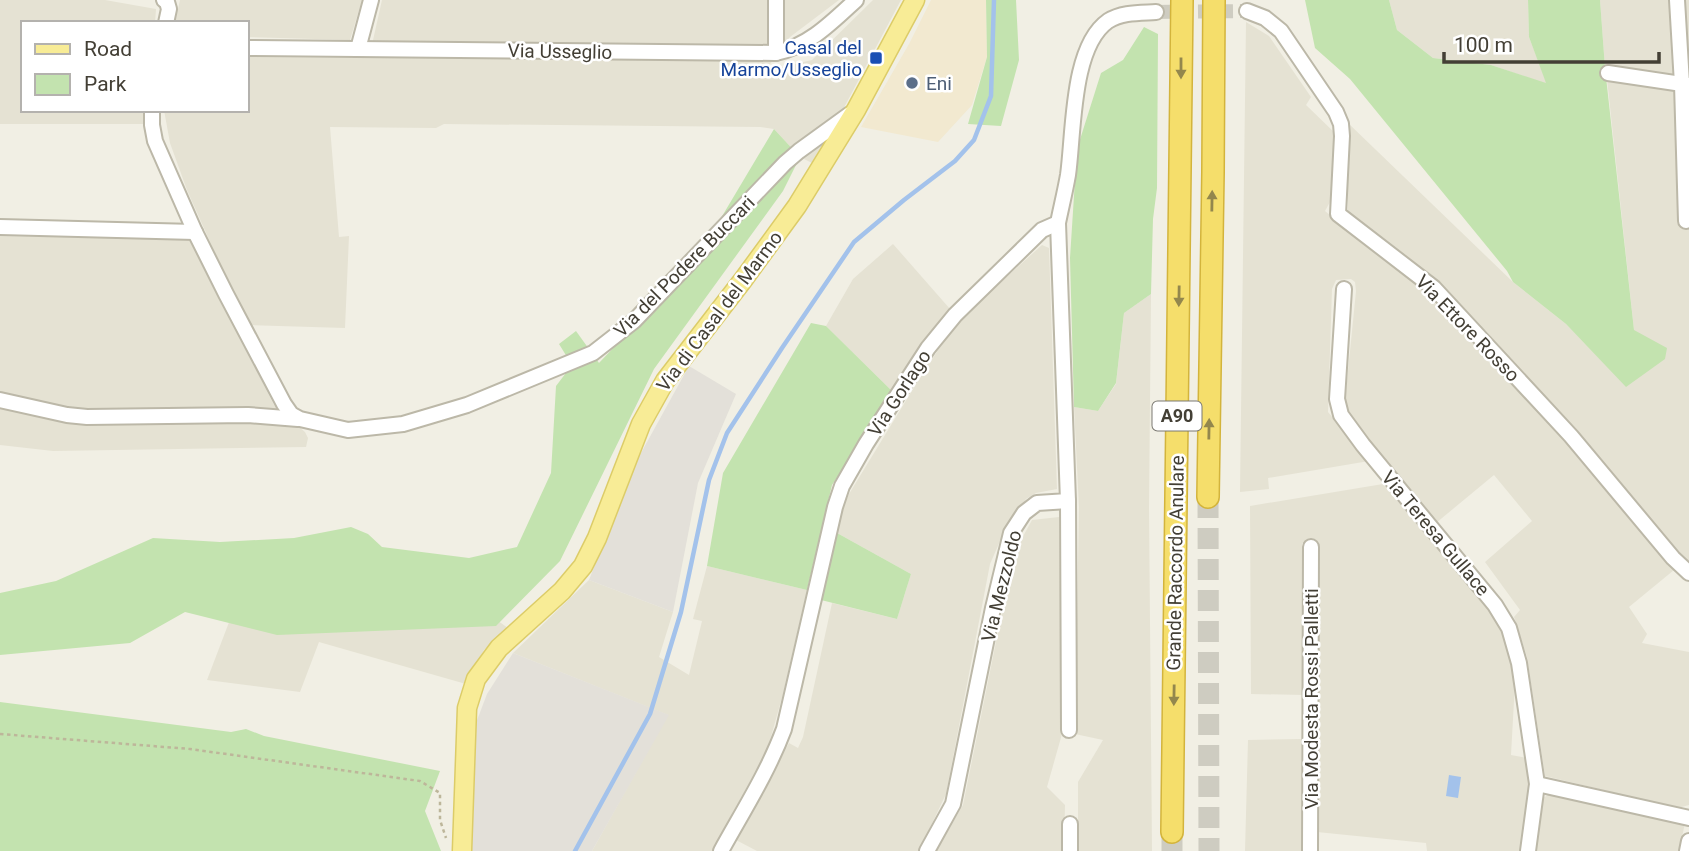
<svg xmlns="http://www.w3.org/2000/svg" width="1689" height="851" font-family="Roboto,sans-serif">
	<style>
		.residential { fill: #e5e2d3 }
		.commercial { fill: #f2e9d0 }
		.industrial { fill: #e3e0d9 }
		.green { fill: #c3e3af }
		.water { fill: #a3c2eb }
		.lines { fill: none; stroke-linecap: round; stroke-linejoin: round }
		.stream { stroke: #a3c2eb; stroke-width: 4.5 }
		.minor-tunnel { stroke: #ceccc1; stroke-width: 14; stroke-dasharray: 14 7; stroke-linecap: butt }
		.highway-tunnel { stroke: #ceccc1; stroke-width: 21; stroke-dasharray: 21 10; stroke-linecap: butt }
		.minor-casing { stroke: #bcb8a8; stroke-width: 18 }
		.major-casing { stroke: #dccc68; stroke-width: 21 }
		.highway-casing { stroke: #d3b43c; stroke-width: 24 }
		.path { stroke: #bdb69a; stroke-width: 2.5; stroke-dasharray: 3.5 3.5; stroke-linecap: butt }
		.minor { stroke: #fff; stroke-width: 14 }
		.major { stroke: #f8ec96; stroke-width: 18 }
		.highway { stroke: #f5de6b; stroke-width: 21 }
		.oneway { fill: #93874d }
		.transit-dot { fill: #1a4fb4; stroke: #fff; stroke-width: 2.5 }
		.service-dot { fill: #5c6f8a; stroke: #fff; stroke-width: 2.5 }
		.labels { text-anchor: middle; stroke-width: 5; stroke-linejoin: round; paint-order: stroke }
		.shield { fill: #fff; stroke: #7b7972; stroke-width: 2 }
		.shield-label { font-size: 18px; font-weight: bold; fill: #433f35 }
		.transit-label { font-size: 19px; fill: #164399; stroke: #fff; text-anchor: end }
		.street-label { font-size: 19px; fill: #433f35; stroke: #fff }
		.service-label { font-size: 19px; fill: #4e5e75; stroke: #fff; text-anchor: start }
	</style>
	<rect width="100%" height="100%" fill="#f1efe4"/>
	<g class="residential">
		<path d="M0,0H105L156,9L155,23H23V110H146L145,124H0Z"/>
		<path d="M180,0H362L350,40L247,37V23H175Z"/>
		<path d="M382,0H839L790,37L765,71L812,60L873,0H901L814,164L800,157L774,129L760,127L444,124L436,128L330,127L339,237L349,236L345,328L247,325L187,190L170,143L164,110H247V57L369,58Z"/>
		<path d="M1389,0H1528L1529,37L1547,84L1491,65L1433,58L1397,30Z"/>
		<path d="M1600,0H1672L1676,78L1605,68Z"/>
		<path d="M1683,0H1689V78L1686,75Z"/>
		<path d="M1246,22L1269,36L1311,97L1306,105L1337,135L1330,202L1325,211L1432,298L1467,332L1553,427L1674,570L1629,607L1647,634L1642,643L1689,652V805L1678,808L1545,776L1527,657L1514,617L1520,610L1485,562L1532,521L1494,475L1436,523L1358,427L1347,410L1345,401L1356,291L1355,282L1351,279L1336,280L1332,289L1328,412L1369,461L1268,478L1269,489L1240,492Z"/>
		<path d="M1607,79L1689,93V564L1487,332L1348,212V123L1513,282L1566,324L1626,386L1634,330Z"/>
		<path d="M0,236L190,239L274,405L305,432L308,438L306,447L53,451L0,445Z"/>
		<path d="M893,244L950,309L925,340L893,392L826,326L853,279Z"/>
		<path d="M1042,245L1049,248L1057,489L1036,493L1026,499L1001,539L990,564L946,794L919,851H757L736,840L789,743L798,748L803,737L832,603L897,619L911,574L837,533L843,507L849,494L924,371L949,334L970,310Z"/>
		<path d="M1151,294L1149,508L1152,851H1078V782L1103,740L1075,734L1079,507L1074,407L1098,411L1116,384L1124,313Z"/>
		<path d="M1383,484L1485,604L1508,639L1515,683L1511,755L1527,758L1528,789L1521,851H1427L1426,843L1317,832V544L1302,543L1304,695L1251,694L1250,506Z"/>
		<path d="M1059,517L1062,734L1047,787L1065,805L1064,851H936L963,805L1014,553L1032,520Z"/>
		<path d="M707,566L807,590L783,694L767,751L712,851H592L668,715L513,653L589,580L673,612L659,657L689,675L702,621L693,619Z"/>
		<path d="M247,575L443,582L508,628L484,650L466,684L319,642L300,692L207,680Z"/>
		<path d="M1301,739V851H1245L1248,740Z"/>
		<path d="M1548,795L1685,823L1679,851H1536L1543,798Z"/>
	</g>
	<path class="commercial" d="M931,0H986L987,57L972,105L938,142L861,127L909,44Z"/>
	<g class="industrial">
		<path d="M689,366L736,394L698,483L673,612L589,580L636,462Z"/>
		<path d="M513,653L669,715L592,851H472L476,723L487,694Z"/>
	</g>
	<g class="green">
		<path d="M986,0H1016L1019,60L1001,126L968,124L987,57Z"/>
		<path d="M1305,0H1389L1397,30L1433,58L1491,65L1546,83L1529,37L1528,0H1600L1605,68L1634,330L1667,348L1665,359L1626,387L1566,324L1513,282L1507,271L1350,79L1315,48Z"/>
		<path d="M1144,27L1158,34L1157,188L1153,219L1151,294L1124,313L1116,383L1098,411L1074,407L1070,258L1077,149L1101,73L1123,60Z"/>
		<path d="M774,129L800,157L783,191L654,369L560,561L496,626L277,635L185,612L130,643L0,655V593L56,581L153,538L220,542L294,538L351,527L368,534L382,547L469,558L517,547L551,473L556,386L572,365L559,344L576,331L599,363L676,282L718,223Z"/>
		<path d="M811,323L826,326L893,392L832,485L807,590L707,566L723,473Z"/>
		<path d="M837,533L911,574L897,619L821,600Z"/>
		<path d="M0,702L231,732L246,729L264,736L440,771L425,811L441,851H0Z"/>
	</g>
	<path class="water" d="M1449,775L1461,777L1458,798L1446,796Z"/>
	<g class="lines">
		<path class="stream" d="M575,851L650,714L681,612L709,480L727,433L782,348L854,242L904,200L955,161L974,140L991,96L994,0"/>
		<path class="minor-tunnel" d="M1156,12L1247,11"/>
		<g class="highway-tunnel">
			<path d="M1208,497L1209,851"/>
			<path d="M1172,851V832"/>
		</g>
		<defs>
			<g id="minor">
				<path d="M164,0L167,2L169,9L166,23"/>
				<path d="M776,0V53"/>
				<path d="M1677,0L1682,84L1686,221"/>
				<path d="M1247,11L1265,18L1281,31L1336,112L1341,124L1342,136L1338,214L1434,288L1571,436L1673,558L1689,573"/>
				<path d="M247,48L776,53C809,46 832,22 856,0"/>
				<path d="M358,49L371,0"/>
				<path d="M1608,73L1689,85"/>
				<path d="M152,110V125L155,141L195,232L226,294L284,404L291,414L300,419L348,430L403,424L467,405L593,353L634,321L785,163L799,151L850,114"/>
				<path d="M0,227L195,232"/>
				<path d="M1344,289L1337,399L1341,415L1363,445L1495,605L1509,628L1519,663L1537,784L1528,851"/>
				<path d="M0,400L67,415L87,417L248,415L298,419"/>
				<path d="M1068,501L1069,730"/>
				<path d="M1537,784L1689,818"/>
				<path d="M721,851C743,811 768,772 784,729L835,507L842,486L866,444L928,348L955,315L1042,230L1058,223C1061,208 1065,192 1068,175C1074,133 1071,47 1108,21C1122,12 1140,13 1156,12"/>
				<path d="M927,851L953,804L993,608L1011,533L1024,513L1037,503L1068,501L1058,223"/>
				<path d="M1070,851V824"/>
				<path d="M1310,851L1311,547"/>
				<path d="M1687,851L1689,841"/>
			</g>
			<path id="major" d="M462,851L467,708L476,679L499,648L562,591L583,566L597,538L641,424L665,381L743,280L797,206L856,110L915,0"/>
			<g id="highway">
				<path d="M1208,497L1213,172L1214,0"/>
				<path d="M1172,832L1182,0"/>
			</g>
		</defs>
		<use href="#minor" class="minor-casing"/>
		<use href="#major" class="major-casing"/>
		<use href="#highway" class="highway-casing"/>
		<path class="path" d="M0,734L190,749L420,781L440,793V820L446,838"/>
		<use href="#minor" class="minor"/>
		<use href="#major" class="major"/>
		<use href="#highway" class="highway"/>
	</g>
	<defs><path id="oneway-solid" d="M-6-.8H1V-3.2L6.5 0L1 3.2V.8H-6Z" transform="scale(1.75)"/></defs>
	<g class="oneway">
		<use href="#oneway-solid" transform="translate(1181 68) rotate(90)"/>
		<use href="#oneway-solid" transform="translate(1212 201) rotate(-89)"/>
		<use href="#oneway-solid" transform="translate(1179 296) rotate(91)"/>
		<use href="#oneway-solid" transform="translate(1209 429) rotate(-89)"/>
		<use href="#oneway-solid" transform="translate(1174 695) rotate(91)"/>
	</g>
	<rect class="transit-dot" x="869" y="51" width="14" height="14" rx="3.5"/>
	<circle class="service-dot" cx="912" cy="83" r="7"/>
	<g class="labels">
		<rect class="shield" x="1152.5" y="401.5" width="49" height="29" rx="5"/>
		<g class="shield-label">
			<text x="1177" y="422">A90</text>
		</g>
		<g class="transit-label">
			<text x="862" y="54">Casal del<tspan x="862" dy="22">Marmo/Usseglio</tspan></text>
		</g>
		<g class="street-label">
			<text transform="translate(560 51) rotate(1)" y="7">Via Usseglio</text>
			<text transform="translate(684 266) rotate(-45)" y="7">Via del Podere Buccari</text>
			<text transform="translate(719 311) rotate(-53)" y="7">Via di Casal del Marmo</text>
			<text transform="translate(1468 328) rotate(46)" y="7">Via Ettore Rosso</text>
			<text transform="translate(899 393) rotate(-57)" y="7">Via Gorlago</text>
			<text transform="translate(1436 533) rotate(50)" y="7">Via Teresa Gullace</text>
			<text transform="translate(1175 563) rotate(-89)" y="7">Grande Raccordo Anulare</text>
			<text transform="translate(1001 586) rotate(-76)" y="7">Via Mezzoldo</text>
			<text transform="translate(1311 699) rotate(-90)" y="7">Via Modesta Rossi Palletti</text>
		</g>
		<g class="service-label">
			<text x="926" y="90">Eni</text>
		</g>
	</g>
	<rect x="21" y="21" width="228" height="91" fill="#ffffff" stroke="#b4b2ae" stroke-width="2"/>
	<rect x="35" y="44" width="35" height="10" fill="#f8ec96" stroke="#b4b2ae" stroke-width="2"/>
	<text x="84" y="56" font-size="21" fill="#433f35">Road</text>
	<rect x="35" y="74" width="35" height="21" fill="#c3e3af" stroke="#b4b2ae" stroke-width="2"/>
	<text x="84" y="91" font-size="21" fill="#433f35">Park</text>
	<path d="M1444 52v10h215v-10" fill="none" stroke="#433f35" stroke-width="3.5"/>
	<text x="1454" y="52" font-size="21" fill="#433f35" stroke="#ffffff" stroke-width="5" paint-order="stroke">100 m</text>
</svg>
